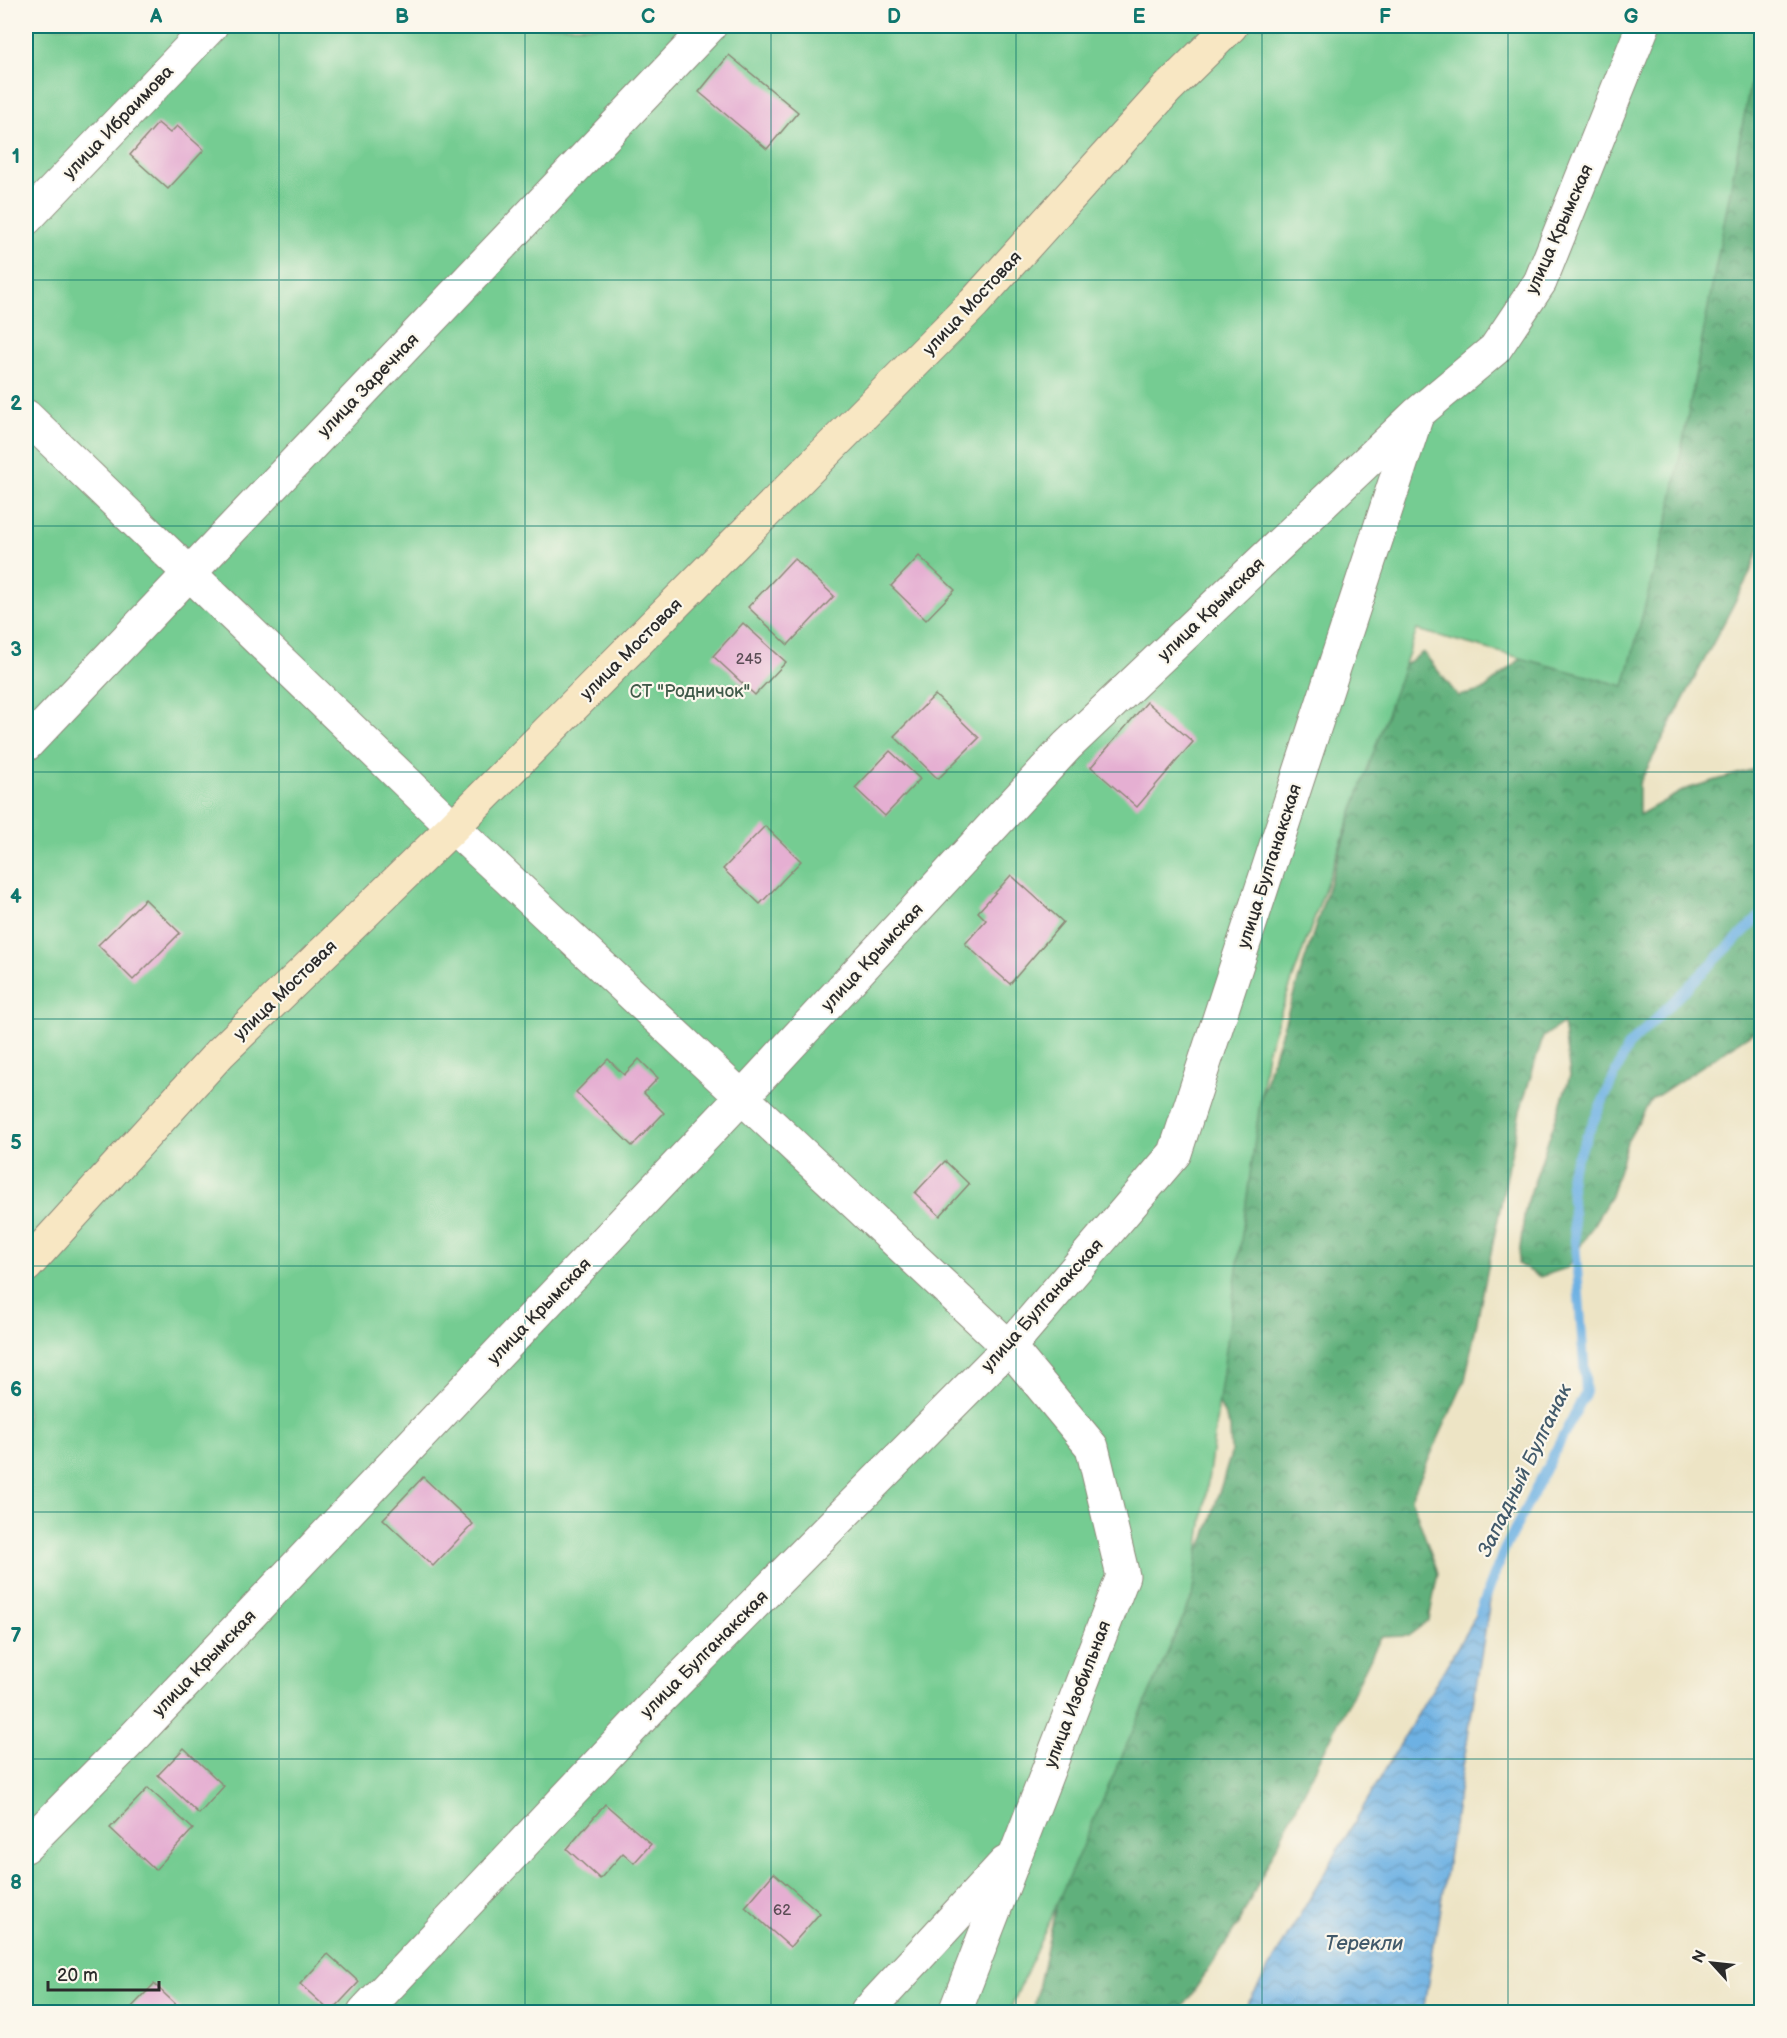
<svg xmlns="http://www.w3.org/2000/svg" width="1787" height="2038" font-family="'Balsamiq Sans',sans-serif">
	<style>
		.forest { fill: url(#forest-crowns); stroke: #466e54; stroke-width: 1.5 }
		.garden { fill: #75cc92; stroke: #507c5e; stroke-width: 1.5 }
		.water { fill: url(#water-waves); stroke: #4c6e87; stroke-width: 1.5 }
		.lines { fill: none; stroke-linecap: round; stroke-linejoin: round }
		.stream { stroke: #6db1e3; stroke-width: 10 }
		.building { fill: #e5afd2 }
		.street-casing { stroke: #8c8878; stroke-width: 35 }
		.secondary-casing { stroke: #8c8878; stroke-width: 35 }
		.street { stroke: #fff; stroke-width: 33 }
		.secondary { stroke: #f8e7c3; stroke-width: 33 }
		.grid { fill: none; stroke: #0f766e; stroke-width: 1.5; stroke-opacity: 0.55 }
		.labels { text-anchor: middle; stroke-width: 4.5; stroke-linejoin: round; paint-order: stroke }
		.number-label { font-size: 15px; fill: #5a4c55 }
		.street-label { font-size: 18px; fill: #2b2b2b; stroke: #fbf7ec }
		.park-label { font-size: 18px; fill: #415b4a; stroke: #fbf7ec }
		.water-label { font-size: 20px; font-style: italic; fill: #425a6b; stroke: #fbf7ec }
		.neatline { fill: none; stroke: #0f766e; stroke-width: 2 }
		.grid-label { font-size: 20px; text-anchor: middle; font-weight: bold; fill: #0f766e }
	</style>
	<defs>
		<pattern id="forest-crowns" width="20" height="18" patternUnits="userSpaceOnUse" patternTransform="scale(1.5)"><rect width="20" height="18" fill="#60b07c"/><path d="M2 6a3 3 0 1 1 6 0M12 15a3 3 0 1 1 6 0" fill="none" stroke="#4f8f66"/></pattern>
		<pattern id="water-waves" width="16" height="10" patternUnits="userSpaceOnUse" patternTransform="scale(1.5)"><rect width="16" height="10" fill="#6db1e3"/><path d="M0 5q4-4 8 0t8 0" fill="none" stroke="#5a90b8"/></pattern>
	</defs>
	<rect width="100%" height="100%" fill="#fbf7ec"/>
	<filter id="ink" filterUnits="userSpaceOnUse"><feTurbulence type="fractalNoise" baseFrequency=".0167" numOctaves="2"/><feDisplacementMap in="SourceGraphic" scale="12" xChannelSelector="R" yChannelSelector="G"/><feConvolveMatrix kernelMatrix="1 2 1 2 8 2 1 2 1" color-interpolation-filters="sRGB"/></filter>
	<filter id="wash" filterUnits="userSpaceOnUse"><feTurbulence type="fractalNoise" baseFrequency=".008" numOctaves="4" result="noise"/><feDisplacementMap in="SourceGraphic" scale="24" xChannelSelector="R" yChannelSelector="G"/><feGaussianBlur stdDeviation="1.35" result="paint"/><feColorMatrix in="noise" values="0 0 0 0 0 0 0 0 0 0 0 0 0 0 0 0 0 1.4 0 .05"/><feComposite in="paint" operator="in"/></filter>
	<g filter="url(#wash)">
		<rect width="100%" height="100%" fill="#ede4c5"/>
		<path class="forest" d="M1761,26V544L1749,575L1639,784V815L1686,789L1761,767V1027L1651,1100L1627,1142L1611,1196L1567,1268L1540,1277L1518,1264L1525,1209L1570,1076L1563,1023L1543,1037L1520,1111L1465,1380L1411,1498L1438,1573L1429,1620L1408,1636L1381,1637L1237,1926L1180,2012H1033L1096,1721L1154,1636L1205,1538L1231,1454L1230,1427L1185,1332L1391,692L1404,666L1423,652L1458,696L1482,691L1523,657Z"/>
		<path class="garden" d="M26,26H1761L1670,510L1624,686L1417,630L1267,1051L1192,1597L1009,2012H26Z"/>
		<path class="water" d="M1492,1588L1423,2012H1243Z"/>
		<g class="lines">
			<path class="stream" d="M1480,1612L1504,1550L1586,1392L1570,1173L1628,1046L1762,914"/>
		</g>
		<g id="blocks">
			<g class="building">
				<path d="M729,55L798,112L767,149L699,92Z"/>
				<path d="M158,123L170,133L177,126L204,150L168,189L130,155Z"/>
				<path d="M919,556L955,590L926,620L891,586Z"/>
				<path d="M794,558L834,596L788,645L748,607Z"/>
				<path d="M743,623L786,662L755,695L713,656Z"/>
				<path d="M935,695L979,738L938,779L894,736Z"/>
				<path d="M1147,702L1193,742L1137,807L1091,767Z"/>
				<path d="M890,751L920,779L885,816L855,788Z"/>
				<path d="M765,826L801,861L760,904L723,869Z"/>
				<path d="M1011,875L1063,922L1010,984L965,944L986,920L978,912Z"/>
				<path d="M145,899L180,933L133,980L98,945Z"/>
				<path d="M608,1059L624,1075L639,1059L658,1078L644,1093L664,1113L632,1146L576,1092Z"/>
				<path d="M945,1161L969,1184L940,1216L915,1193Z"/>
				<path d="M423,1477L473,1524L433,1566L383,1519Z"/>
				<path d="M184,1748L224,1786L199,1814L158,1775Z"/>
				<path d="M148,1788L193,1829L155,1870L110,1828Z"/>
				<path d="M605,1804L651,1844L634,1863L623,1853L600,1879L567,1849Z"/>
				<path d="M774,1873L820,1913L790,1947L745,1907Z"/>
				<path d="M328,1954L359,1982L331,2012L300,1984Z"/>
				<path d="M154,1984L184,2012H127Z"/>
			</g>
		</g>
	</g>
	<g filter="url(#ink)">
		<use href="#blocks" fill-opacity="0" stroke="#8c8878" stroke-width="1.5"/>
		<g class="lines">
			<defs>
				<g id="street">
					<path d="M26,219L211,26"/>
					<path d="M26,416L453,827L1009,1347L1092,1447L1123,1576L955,2012"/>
					<path d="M26,745L710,26"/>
					<path d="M26,1846L135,1736L743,1096L1067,746L1417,414L1495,349L1540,282L1643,26"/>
					<path d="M364,2012L650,1709L1009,1347L1175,1153L1416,418"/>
					<path d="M867,2012L1005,1863"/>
				</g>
				<path id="secondary" d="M26,1266L220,1053L453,827L974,303L1167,89L1231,26"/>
			</defs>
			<use href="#street" class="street-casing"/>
			<use href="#secondary" class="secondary-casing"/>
			<use href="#street" class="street"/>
			<use href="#secondary" class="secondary"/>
		</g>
	</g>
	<path class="grid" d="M279,26V2012M525,26V2012M771,26V2012M1016,26V2012M1262,26V2012M1508,26V2012M26,280H1762M26,526H1762M26,772H1762M26,1019H1762M26,1266H1762M26,1512H1762M26,1759H1762"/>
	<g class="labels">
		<g class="number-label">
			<text x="749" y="664">245</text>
			<text x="782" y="1915">62</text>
		</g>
		<g class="street-label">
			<text transform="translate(118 122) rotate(-46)" y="6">улица Ибраимова</text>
			<text transform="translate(1559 229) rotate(-66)" y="6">улица Крымская</text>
			<text transform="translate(972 303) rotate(-47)" y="6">улица Мостовая</text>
			<text transform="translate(368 385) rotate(-46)" y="6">улица Заречная</text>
			<text transform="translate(1211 609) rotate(-44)" y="6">улица Крымская</text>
			<text transform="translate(631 649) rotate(-45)" y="6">улица Мостовая</text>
			<text transform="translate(1269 866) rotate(-72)" y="6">улица Булганакская</text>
			<text transform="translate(872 957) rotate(-47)" y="6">улица Крымская</text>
			<text transform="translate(285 990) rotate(-44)" y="6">улица Мостовая</text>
			<text transform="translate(1042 1305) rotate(-48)" y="6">улица Булганакская</text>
			<text transform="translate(539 1311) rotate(-46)" y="6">улица Крымская</text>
			<text transform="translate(704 1654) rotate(-45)" y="6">улица Булганакская</text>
			<text transform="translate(204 1663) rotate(-46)" y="6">улица Крымская</text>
			<text transform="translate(1077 1694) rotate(-69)" y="6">улица Изобильная</text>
		</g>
		<g class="park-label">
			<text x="690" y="697">СТ "Родничок"</text>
		</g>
		<g class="water-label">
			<text transform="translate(1524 1470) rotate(-64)" y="7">Западный Булганак</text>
			<text x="1364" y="1950">Терекли</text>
		</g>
	</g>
	<rect width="1787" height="2038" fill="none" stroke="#fbf7ec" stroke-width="66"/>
	<g transform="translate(1712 1963) rotate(297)" stroke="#fbf7ec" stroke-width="4.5" paint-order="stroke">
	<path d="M0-4.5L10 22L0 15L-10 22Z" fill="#2b2b2b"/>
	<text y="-9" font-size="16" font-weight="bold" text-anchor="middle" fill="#2b2b2b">N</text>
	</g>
	<path d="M48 1981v9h111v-9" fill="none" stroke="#2b2b2b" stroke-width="3"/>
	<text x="57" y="1981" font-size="18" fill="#2b2b2b" stroke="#fbf7ec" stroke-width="4.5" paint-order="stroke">20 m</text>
	<rect x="33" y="33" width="1721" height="1972" class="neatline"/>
	<g class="grid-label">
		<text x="156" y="23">A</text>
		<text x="402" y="23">B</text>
		<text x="648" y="23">C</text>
		<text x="894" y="23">D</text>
		<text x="1139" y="23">E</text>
		<text x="1385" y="23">F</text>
		<text x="1631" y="23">G</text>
		<text x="16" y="163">1</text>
		<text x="16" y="410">2</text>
		<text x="16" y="656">3</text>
		<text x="16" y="903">4</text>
		<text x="16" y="1149">5</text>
		<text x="16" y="1396">6</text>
		<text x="16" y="1642">7</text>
		<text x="16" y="1889">8</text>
	</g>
</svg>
